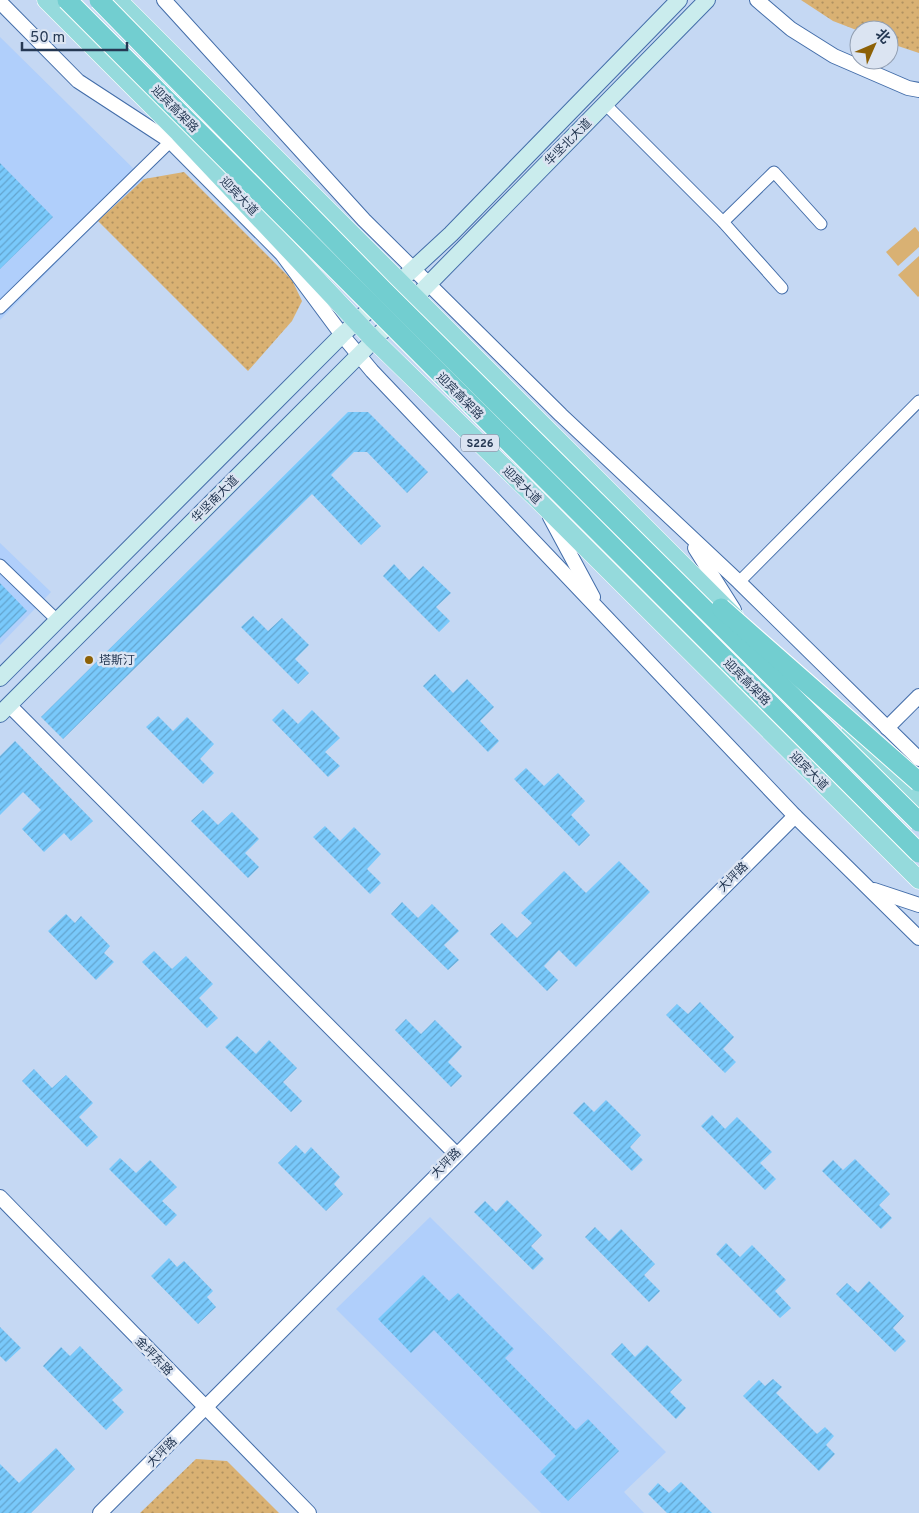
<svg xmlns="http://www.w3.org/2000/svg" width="919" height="1513" font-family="Overpass,'Noto Sans SC',sans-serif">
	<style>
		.built { fill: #b0cffb }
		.grass { fill: url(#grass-dots) }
		.pitch { fill: #d9b173 }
		.building { fill: url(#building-hatch) }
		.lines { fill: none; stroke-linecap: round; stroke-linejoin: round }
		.minor-casing { stroke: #436da9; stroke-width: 13 }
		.tertiary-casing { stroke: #436da9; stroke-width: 16 }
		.secondary-casing { stroke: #436da9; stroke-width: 18 }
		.primary-casing { stroke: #fff; stroke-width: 19 }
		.minor { stroke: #fff; stroke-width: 11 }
		.tertiary { stroke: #fff; stroke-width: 14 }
		.secondary { stroke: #caeced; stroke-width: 16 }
		.primary { stroke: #95dadc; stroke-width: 18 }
		.trunk-bridge-casing { stroke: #fff; stroke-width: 21; stroke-linecap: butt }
		.trunk-bridge { stroke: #72ced0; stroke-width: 19 }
		.poi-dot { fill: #8d6106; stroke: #dbe4f2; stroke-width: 2 }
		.labels { text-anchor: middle; stroke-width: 5; stroke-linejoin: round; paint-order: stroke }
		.shield { fill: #dbe4f2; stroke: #5c6c83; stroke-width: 1 }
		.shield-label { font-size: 11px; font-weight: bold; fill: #253853 }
		.street-label { font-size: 12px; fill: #253853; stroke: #dbe4f2 }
		.poi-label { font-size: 12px; fill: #253853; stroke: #dbe4f2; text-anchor: start }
	</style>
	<defs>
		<pattern id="grass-dots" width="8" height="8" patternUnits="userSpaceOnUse" patternTransform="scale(1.25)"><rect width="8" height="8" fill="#d9b173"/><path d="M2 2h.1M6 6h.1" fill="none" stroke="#b09161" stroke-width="1.8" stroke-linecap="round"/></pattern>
		<pattern id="building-hatch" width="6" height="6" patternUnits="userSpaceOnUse" patternTransform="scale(1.25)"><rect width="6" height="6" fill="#79c9fb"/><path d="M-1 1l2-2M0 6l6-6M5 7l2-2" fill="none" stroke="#63a4ce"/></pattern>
	</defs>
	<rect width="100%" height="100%" fill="#c5d8f3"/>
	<g class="built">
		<path d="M0,37L144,179L98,221L0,320Z"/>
		<path d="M0,543L51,592L0,645Z"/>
		<path d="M430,1217L666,1452L624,1492L644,1513H541L336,1309Z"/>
	</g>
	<g class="grass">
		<path d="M801,0H919V53L889,43V30L859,31L833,21Z"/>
		<path d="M184,172L292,280L302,301L292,321L248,371L98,221L144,179Z"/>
		<path d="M196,1459L227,1461L279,1513H140Z"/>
	</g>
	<g class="pitch">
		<path d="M915,227L919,232V247L898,266L886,252Z"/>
		<path d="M919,256V296L918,297L898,275Z"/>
	</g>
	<g class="building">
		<path d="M0,163L53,217L0,269Z"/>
		<path d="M348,412H368L428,472L407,493L367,452H354L331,475L381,526L361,545L312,494L63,739L41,717Z"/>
		<path d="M394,564L409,580L423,566L451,593L436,607L450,621L439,632L383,576Z"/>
		<path d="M0,583L27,611L0,638Z"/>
		<path d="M253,616L268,631L282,618L309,645L295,659L309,673L298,684L241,627Z"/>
		<path d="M435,674L453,693L467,679L494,707L480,721L499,741L488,752L423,686Z"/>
		<path d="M283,709L298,724L312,710L340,738L325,752L340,766L328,777L272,720Z"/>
		<path d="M158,716L173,731L187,717L214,744L200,759L214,773L203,784L146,727Z"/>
		<path d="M15,741L93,821L71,841L64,833L44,852L22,829L41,810L23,792L0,815V756Z"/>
		<path d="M526,768L544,786L558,773L585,801L571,815L590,835L579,846L514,779Z"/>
		<path d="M203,810L218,825L232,812L259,839L245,853L259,867L248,878L191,821Z"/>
		<path d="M325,826L340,841L354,827L381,854L367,869L381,883L370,894L313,837Z"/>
		<path d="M619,861L650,892L576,967L559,950L544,966L558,980L547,991L490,934L502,923L517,938L532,923L521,913L564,871L586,893Z"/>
		<path d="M402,902L418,918L432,904L459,931L444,945L459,960L448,970L391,914Z"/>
		<path d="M66,914L75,923L81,916L110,946L104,953L114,962L96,980L48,931Z"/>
		<path d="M154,951L172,969L186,956L213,984L199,998L218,1018L207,1028L142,962Z"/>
		<path d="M700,1002L734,1037L723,1049L736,1062L725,1073L666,1015L677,1004L688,1014Z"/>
		<path d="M406,1019L421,1034L435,1020L462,1047L448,1062L462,1076L451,1087L395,1030Z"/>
		<path d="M237,1036L256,1054L269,1040L297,1068L283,1082L302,1101L291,1112L225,1047Z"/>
		<path d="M34,1069L52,1088L66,1075L93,1103L79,1117L98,1137L87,1147L22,1081Z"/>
		<path d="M606,1100L641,1135L630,1147L643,1160L632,1171L573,1113L584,1102L594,1112Z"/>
		<path d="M712,1115L725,1129L737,1117L772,1152L760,1163L776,1179L765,1190L701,1126Z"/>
		<path d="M296,1145L305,1154L311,1147L340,1177L334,1184L343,1194L326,1211L278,1163Z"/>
		<path d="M120,1158L136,1173L150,1160L177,1187L162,1201L177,1215L166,1226L109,1169Z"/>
		<path d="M855,1159L890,1194L879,1205L892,1218L881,1229L822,1171L833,1160L843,1170Z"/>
		<path d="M507,1200L542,1235L531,1246L544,1259L533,1270L474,1212L485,1201L496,1212Z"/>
		<path d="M595,1227L609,1241L621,1229L655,1264L644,1275L660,1291L649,1302L585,1237Z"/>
		<path d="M726,1243L740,1257L752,1245L786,1280L775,1291L791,1308L780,1318L716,1254Z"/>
		<path d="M169,1258L177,1267L184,1261L213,1291L207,1297L216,1307L198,1324L151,1276Z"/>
		<path d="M423,1275L449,1301L458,1293L514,1349L505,1358L576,1430L588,1419L619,1451L568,1501L540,1472L556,1456L434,1330L411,1353L378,1319Z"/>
		<path d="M869,1281L904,1316L893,1328L906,1341L895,1352L836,1294L847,1283L858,1293Z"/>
		<path d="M0,1327L21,1348L6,1362L0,1356Z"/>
		<path d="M622,1343L635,1357L647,1345L682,1380L670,1392L686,1408L676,1419L611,1354Z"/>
		<path d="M80,1346L123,1390L112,1400L124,1412L106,1430L43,1366L61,1347L70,1356Z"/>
		<path d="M773,1379L782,1387L776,1393L817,1434L825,1427L834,1436L826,1445L835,1454L819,1471L743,1396L759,1380L765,1386Z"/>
		<path d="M56,1448L75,1469L31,1513H0V1464L19,1483Z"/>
		<path d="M681,1482L712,1513H667L648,1494L658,1483L669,1493Z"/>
	</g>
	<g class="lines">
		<defs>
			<g id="minor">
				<path d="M605,104L723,222L782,288"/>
				<path d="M723,222L774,172L821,224"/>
				<path d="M0,308L176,136"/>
				<path d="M0,565L58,621"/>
				<path d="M739,582L919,401"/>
			</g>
			<g id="tertiary">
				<path d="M164,0L364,220L561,415L739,582L919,759"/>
				<path d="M757,0L791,29L834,56L908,88L919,90"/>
				<path d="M0,2L78,81L170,141L282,254L342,335L372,371L795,816L919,938"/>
				<path d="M550,517L593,597"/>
				<path d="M695,548L734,610"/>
				<path d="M9,705L456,1154"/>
				<path d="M887,728L919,696"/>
				<path d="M874,890L919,905"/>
				<path d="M0,1197L309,1513"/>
				<path d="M100,1513L795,816"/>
			</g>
			<g id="secondary">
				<path d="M0,678L342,335L451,234L679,0"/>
				<path d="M0,714L360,354L707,0"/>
			</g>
			<g id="primary">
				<path d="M46,0L179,133L373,339L543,505L919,880"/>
				<path d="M118,0L735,617"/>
				<path d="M850,732L919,801"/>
			</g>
		</defs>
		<use href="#minor" class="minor-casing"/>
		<use href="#tertiary" class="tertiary-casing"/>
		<use href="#secondary" class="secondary-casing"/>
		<use href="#primary" class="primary-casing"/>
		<use href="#minor" class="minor"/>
		<use href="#tertiary" class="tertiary"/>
		<use href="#secondary" class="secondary"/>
		<use href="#primary" class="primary"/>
		<defs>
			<g id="trunk-bridge">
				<path d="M67,0L919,853"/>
				<path d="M99,0L384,291L919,822"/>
				<path d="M721,608L919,782"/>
			</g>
		</defs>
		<use href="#trunk-bridge" class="trunk-bridge-casing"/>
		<use href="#trunk-bridge" class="trunk-bridge"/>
	</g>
	<circle class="poi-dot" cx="89" cy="660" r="5"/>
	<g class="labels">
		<rect class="shield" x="461" y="434.5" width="38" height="17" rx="4"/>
		<g class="shield-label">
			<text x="480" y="447">S226</text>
		</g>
		<g class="street-label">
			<text transform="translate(175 109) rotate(45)" y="4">迎宾高架路</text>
			<text transform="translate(568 142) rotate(-45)" y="4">华坚北大道</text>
			<text transform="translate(239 196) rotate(46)" y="4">迎宾大道</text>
			<text transform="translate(460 396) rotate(45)" y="4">迎宾高架路</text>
			<text transform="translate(522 485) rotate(44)" y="4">迎宾大道</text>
			<text transform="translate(215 499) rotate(-45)" y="4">华坚南大道</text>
			<text transform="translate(747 682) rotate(45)" y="4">迎宾高架路</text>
			<text transform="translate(809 771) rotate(45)" y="4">迎宾大道</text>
			<text transform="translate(733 877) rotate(-45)" y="4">大坪路</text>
			<text transform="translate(446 1163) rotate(-45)" y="4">大坪路</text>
			<text transform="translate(154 1356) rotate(46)" y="4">金坪东路</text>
			<text transform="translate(162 1452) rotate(-45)" y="4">大坪路</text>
		</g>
		<g class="poi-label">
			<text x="99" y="664">塔斯汀</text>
		</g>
	</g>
	<g transform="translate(874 45) rotate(45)"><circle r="24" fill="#dbe4f2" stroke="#929fb2"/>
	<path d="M0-4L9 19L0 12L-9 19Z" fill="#8d6106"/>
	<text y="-8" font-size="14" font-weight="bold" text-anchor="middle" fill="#253853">北</text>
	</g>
	<path d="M22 42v8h105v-8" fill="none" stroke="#253853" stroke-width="2.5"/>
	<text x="30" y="42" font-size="15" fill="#253853" stroke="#dbe4f2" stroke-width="4" paint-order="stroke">50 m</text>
</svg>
